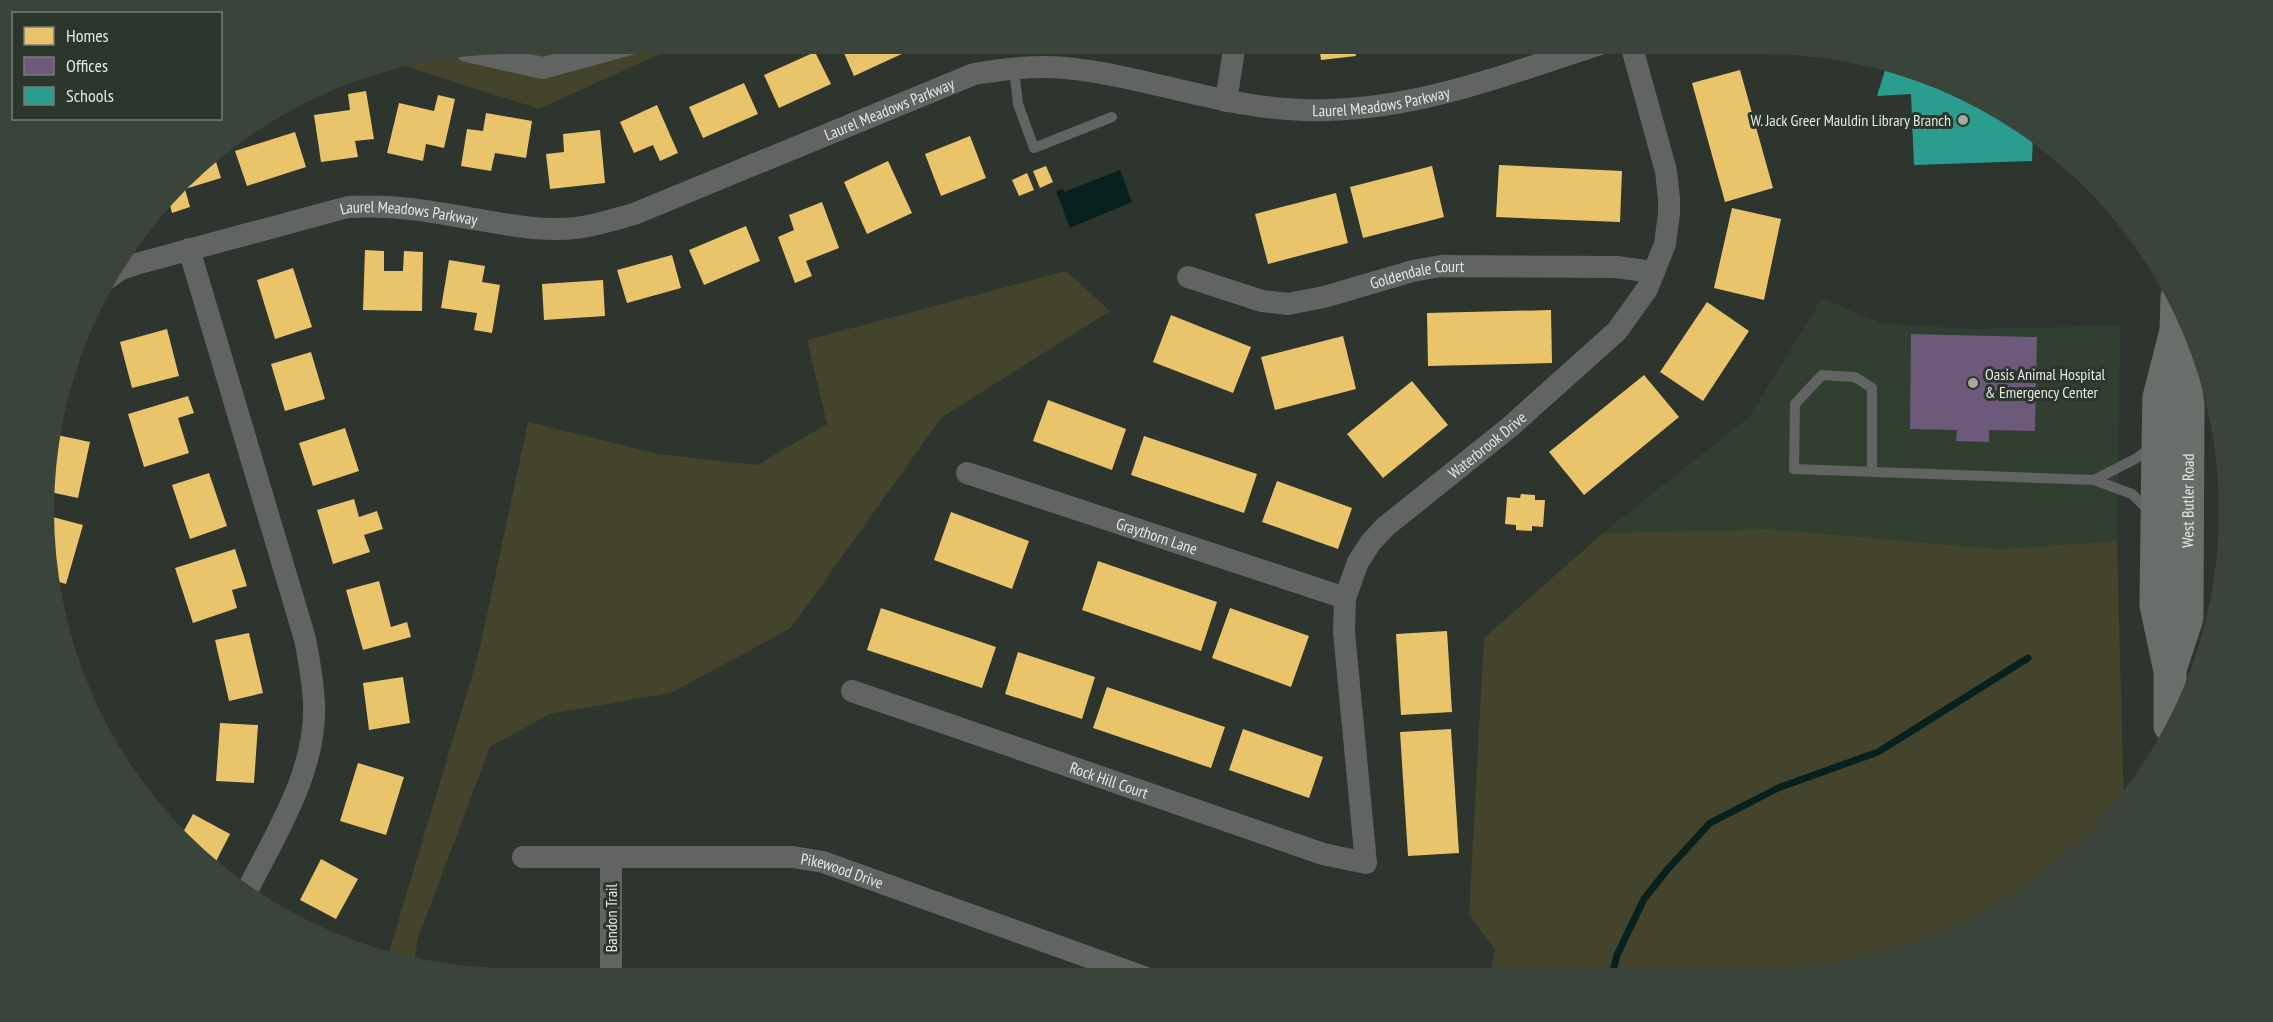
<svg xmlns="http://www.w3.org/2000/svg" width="2273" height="1022" font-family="'PT Sans Narrow',sans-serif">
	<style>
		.built { fill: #313f31 }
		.green { fill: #44432b }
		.water { fill: #07211f }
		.homes { fill: #e9c46a }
		.offices { fill: #6d597a }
		.schools { fill: #2a9d8f }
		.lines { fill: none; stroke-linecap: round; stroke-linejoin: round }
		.stream { stroke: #07211f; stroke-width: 7 }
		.service { stroke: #616463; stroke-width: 10 }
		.minor { stroke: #616463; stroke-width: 22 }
		.primary { stroke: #6a6e6a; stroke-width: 33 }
		.poi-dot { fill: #a3a9a3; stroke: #2c362c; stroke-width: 2 }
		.labels { text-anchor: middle; stroke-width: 6; stroke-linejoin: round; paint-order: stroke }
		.street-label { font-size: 16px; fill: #e2e8e2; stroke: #2c362c }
		.poi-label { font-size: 16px; fill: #e2e8e2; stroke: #2c362c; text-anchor: end }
	</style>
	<rect width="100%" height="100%" fill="#2e342e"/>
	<g class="built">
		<path d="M1822,298L1880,323L1970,329L2120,326L2117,541L1999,549L1769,529L1603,533L1750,416Z"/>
		<path d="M2219,422L2229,481L2225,572L2217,610Z"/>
	</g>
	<g class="green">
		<path d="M511,44H682L539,109L395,63Z"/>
		<path d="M1066,271L1110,311L941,418L791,628L671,693L550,714L490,747L418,938L414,962L387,958L478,656L528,422L658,454L757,465L827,424L807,340Z"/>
		<path d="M1769,529L1999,549L2117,541L2124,805L2047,882L1941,943L1823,974L1490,975L1495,949L1469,915L1484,638L1603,533Z"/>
	</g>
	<path class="water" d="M1120,170L1132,202L1070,228L1056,191L1063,189L1064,192Z"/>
	<g class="homes">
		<path d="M840,44H902L906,52L854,76Z"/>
		<path d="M1319,44H1354L1356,56L1321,60Z"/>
		<path d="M815,52L831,84L779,108L764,75Z"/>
		<path d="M1740,70L1773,188L1725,202L1692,83Z"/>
		<path d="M744,83L758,114L703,138L689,107Z"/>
		<path d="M366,91L374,139L355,141L358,157L321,162L314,115L350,110L348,94Z"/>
		<path d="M438,95L455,99L444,148L426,144L423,161L387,153L399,103L434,111Z"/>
		<path d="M657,105L678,153L660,161L653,145L634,153L620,122Z"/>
		<path d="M486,113L532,121L526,158L495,153L491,171L461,166L467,129L483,131Z"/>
		<path d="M600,130L605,183L550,189L546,154L564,152L563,134Z"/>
		<path d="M295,132L306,167L247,186L235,151Z"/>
		<path d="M970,136L986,178L941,196L925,154Z"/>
		<path d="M213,152L221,178L185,189L190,207L172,213L169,201L203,159Z"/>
		<path d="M888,161L912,213L867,234L844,182Z"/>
		<path d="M1499,165L1622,171L1620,222L1496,217Z"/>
		<path d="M1046,166L1053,182L1040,188L1033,171Z"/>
		<path d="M1432,166L1444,217L1363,238L1350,187Z"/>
		<path d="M1027,173L1034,190L1019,196L1012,180Z"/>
		<path d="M1336,193L1348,243L1268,264L1255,214Z"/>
		<path d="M822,202L839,248L806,261L812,276L795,283L778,237L794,230L789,215Z"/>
		<path d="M1732,208L1781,219L1764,300L1714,288Z"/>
		<path d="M746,226L760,261L704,285L689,250Z"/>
		<path d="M365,250L384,251V271H403L404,251L423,252L422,311L363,310Z"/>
		<path d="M672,255L681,288L627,303L617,270Z"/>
		<path d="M449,260L485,266L482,282L500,285L492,333L474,330L477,313L441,308Z"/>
		<path d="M293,268L312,327L275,339L257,280Z"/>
		<path d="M603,280L605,316L544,320L542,284Z"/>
		<path d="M1707,302L1749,331L1703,401L1660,372Z"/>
		<path d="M1551,310L1552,363L1428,366L1427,313Z"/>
		<path d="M1171,315L1251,347L1233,393L1153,362Z"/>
		<path d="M167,329L179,376L132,388L120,342Z"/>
		<path d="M1343,336L1356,389L1275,410L1261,357Z"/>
		<path d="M311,352L325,399L285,411L271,364Z"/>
		<path d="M1644,375L1679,417L1584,495L1549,452Z"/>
		<path d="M1412,381L1448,425L1383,478L1347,434Z"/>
		<path d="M188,396L194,413L178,418L189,453L144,467L128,414Z"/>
		<path d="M1048,400L1126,429L1112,470L1033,441Z"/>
		<path d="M345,428L359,471L313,486L299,443Z"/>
		<path d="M57,435L90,442L78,498L50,492L51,461Z"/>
		<path d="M1144,436L1257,474L1244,513L1131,475Z"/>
		<path d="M209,473L227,526L190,539L172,485Z"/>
		<path d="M1277,481L1352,508L1338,549L1262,522Z"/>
		<path d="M1521,494L1535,495V500H1545L1543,527L1532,526V531L1516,530V525L1505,524L1507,497L1520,498Z"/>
		<path d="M354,499L359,517L377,511L383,529L364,535L370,552L333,564L317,510Z"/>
		<path d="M951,512L1029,541L1012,589L934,560Z"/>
		<path d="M49,516L83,525L66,584L49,579L48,572Z"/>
		<path d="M235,549L247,586L232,590L237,608L193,623L175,568Z"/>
		<path d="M1098,561L1217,602L1201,651L1082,610Z"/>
		<path d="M379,581L391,627L407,622L411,637L363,650L346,590Z"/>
		<path d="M881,608L996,647L982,688L867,650Z"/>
		<path d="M1230,608L1309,636L1291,687L1212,658Z"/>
		<path d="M1447,631L1452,712L1401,715L1396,634Z"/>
		<path d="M249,633L263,693L229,701L215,640Z"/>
		<path d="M1018,652L1095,677L1082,719L1005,694Z"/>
		<path d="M403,677L410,723L369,730L363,683Z"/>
		<path d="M1107,687L1225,727L1211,768L1093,728Z"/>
		<path d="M220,723L258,725L254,783L216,781Z"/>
		<path d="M1243,729L1323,757L1309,798L1229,770Z"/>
		<path d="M1451,729L1459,853L1408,856L1400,732Z"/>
		<path d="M358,763L404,777L386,835L340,821Z"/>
		<path d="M193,814L230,834L212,869L203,863L181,836Z"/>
		<path d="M321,859L358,879L336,919L300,900Z"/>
	</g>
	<path class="offices" d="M1911,334L2037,337L2035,431L1989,430V442L1956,441L1957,430L1910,429Z"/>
	<path class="schools" d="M1889,65L1913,68L1996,106L2033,133L2032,161L1914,165L1911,94L1877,96L1885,70Z"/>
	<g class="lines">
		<path class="stream" d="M1612,975L1617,955L1644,899L1667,870L1710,823L1778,788L1878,752L2028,658"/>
		<g class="service">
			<path d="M1014,68L1018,104L1034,148L1112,117"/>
			<path d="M1872,472V388L1855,377L1822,375L1795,404L1794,469L2094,480L2132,494L2150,512"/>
			<path d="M2094,480L2137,458L2151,447"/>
		</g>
		<g class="minor">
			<path d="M467,51L543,68L631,44"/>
			<path d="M1226,101L1235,44"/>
			<path d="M189,249L305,639C309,660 313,681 314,703C317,771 275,835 246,893"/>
			<path id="s1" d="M1188,277L1262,301L1288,304L1324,297L1413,271L1441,266L1616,267L1654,272"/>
			<path id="s2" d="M105,280L121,269L136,264L348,207C395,204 434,212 480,220C505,224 532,230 558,229C585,229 609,221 634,214L974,74C1005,69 1034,65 1065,68C1140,75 1212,104 1287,109C1397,118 1498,77 1600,44"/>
			<path id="s3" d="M967,473L1345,598"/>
			<path id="s4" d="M852,691L1323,854L1366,863L1344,632L1345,598L1358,562L1371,542L1385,527L1511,426L1617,331L1647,289L1665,244L1669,214V199L1666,171L1631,44"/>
			<path id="s5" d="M523,857H793L823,862L1144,977"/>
			<path d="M611,857V978"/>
		</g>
		<g class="primary">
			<path id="s6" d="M2170,669L2187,618L2188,404L2176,331L2177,297"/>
			<path d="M2170,726V671L2156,605L2158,442L2159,397L2176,331"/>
		</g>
	</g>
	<g class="poi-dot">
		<circle cx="1963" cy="120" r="6"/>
		<circle cx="1973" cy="383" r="6"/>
	</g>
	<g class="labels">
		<g class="street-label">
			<text dy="6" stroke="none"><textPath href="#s2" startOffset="1324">Laurel Meadows Parkway</textPath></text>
			<text dy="6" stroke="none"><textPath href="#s2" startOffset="820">Laurel Meadows Parkway</textPath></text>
			<text dy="6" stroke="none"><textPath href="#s2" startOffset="316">Laurel Meadows Parkway</textPath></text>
			<text dy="6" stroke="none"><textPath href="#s1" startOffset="237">Goldendale Court</textPath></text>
			<text dy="6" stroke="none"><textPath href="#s4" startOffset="1022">Waterbrook Drive</textPath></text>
			<text dy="6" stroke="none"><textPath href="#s6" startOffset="171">West Butler Road</textPath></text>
			<text dy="6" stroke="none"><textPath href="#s3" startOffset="200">Graythorn Lane</textPath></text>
			<text dy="6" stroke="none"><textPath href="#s4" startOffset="272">Rock Hill Court</textPath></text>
			<text dy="6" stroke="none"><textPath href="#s5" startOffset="321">Pikewood Drive</textPath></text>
			<text transform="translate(611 918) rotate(-90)" y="6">Bandon Trail</text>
		</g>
		<g class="poi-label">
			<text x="1951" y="126">W. Jack Greer Mauldin Library Branch</text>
			<text x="1985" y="380" text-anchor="start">Oasis Animal Hospital<tspan x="1985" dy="18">&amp; Emergency Center</tspan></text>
		</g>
	</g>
	<path d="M0 0H2273V1022H0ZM511 54H1762A457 457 0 0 1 2219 511V511A457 457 0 0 1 1762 968H511A457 457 0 0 1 54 511V511A457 457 0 0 1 511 54Z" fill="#3b443b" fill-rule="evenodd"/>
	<rect x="12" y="12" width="210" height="108" fill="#2c362c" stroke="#757d75" stroke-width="1.5"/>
	<rect x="24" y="27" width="30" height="18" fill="#e9c46a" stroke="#757d75" stroke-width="1.5"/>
	<text x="66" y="42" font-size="18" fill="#e2e8e2">Homes</text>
	<rect x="24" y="57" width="30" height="18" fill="#6d597a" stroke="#757d75" stroke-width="1.5"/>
	<text x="66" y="72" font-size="18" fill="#e2e8e2">Offices</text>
	<rect x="24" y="87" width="30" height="18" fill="#2a9d8f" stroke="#757d75" stroke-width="1.5"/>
	<text x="66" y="102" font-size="18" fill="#e2e8e2">Schools</text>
</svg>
